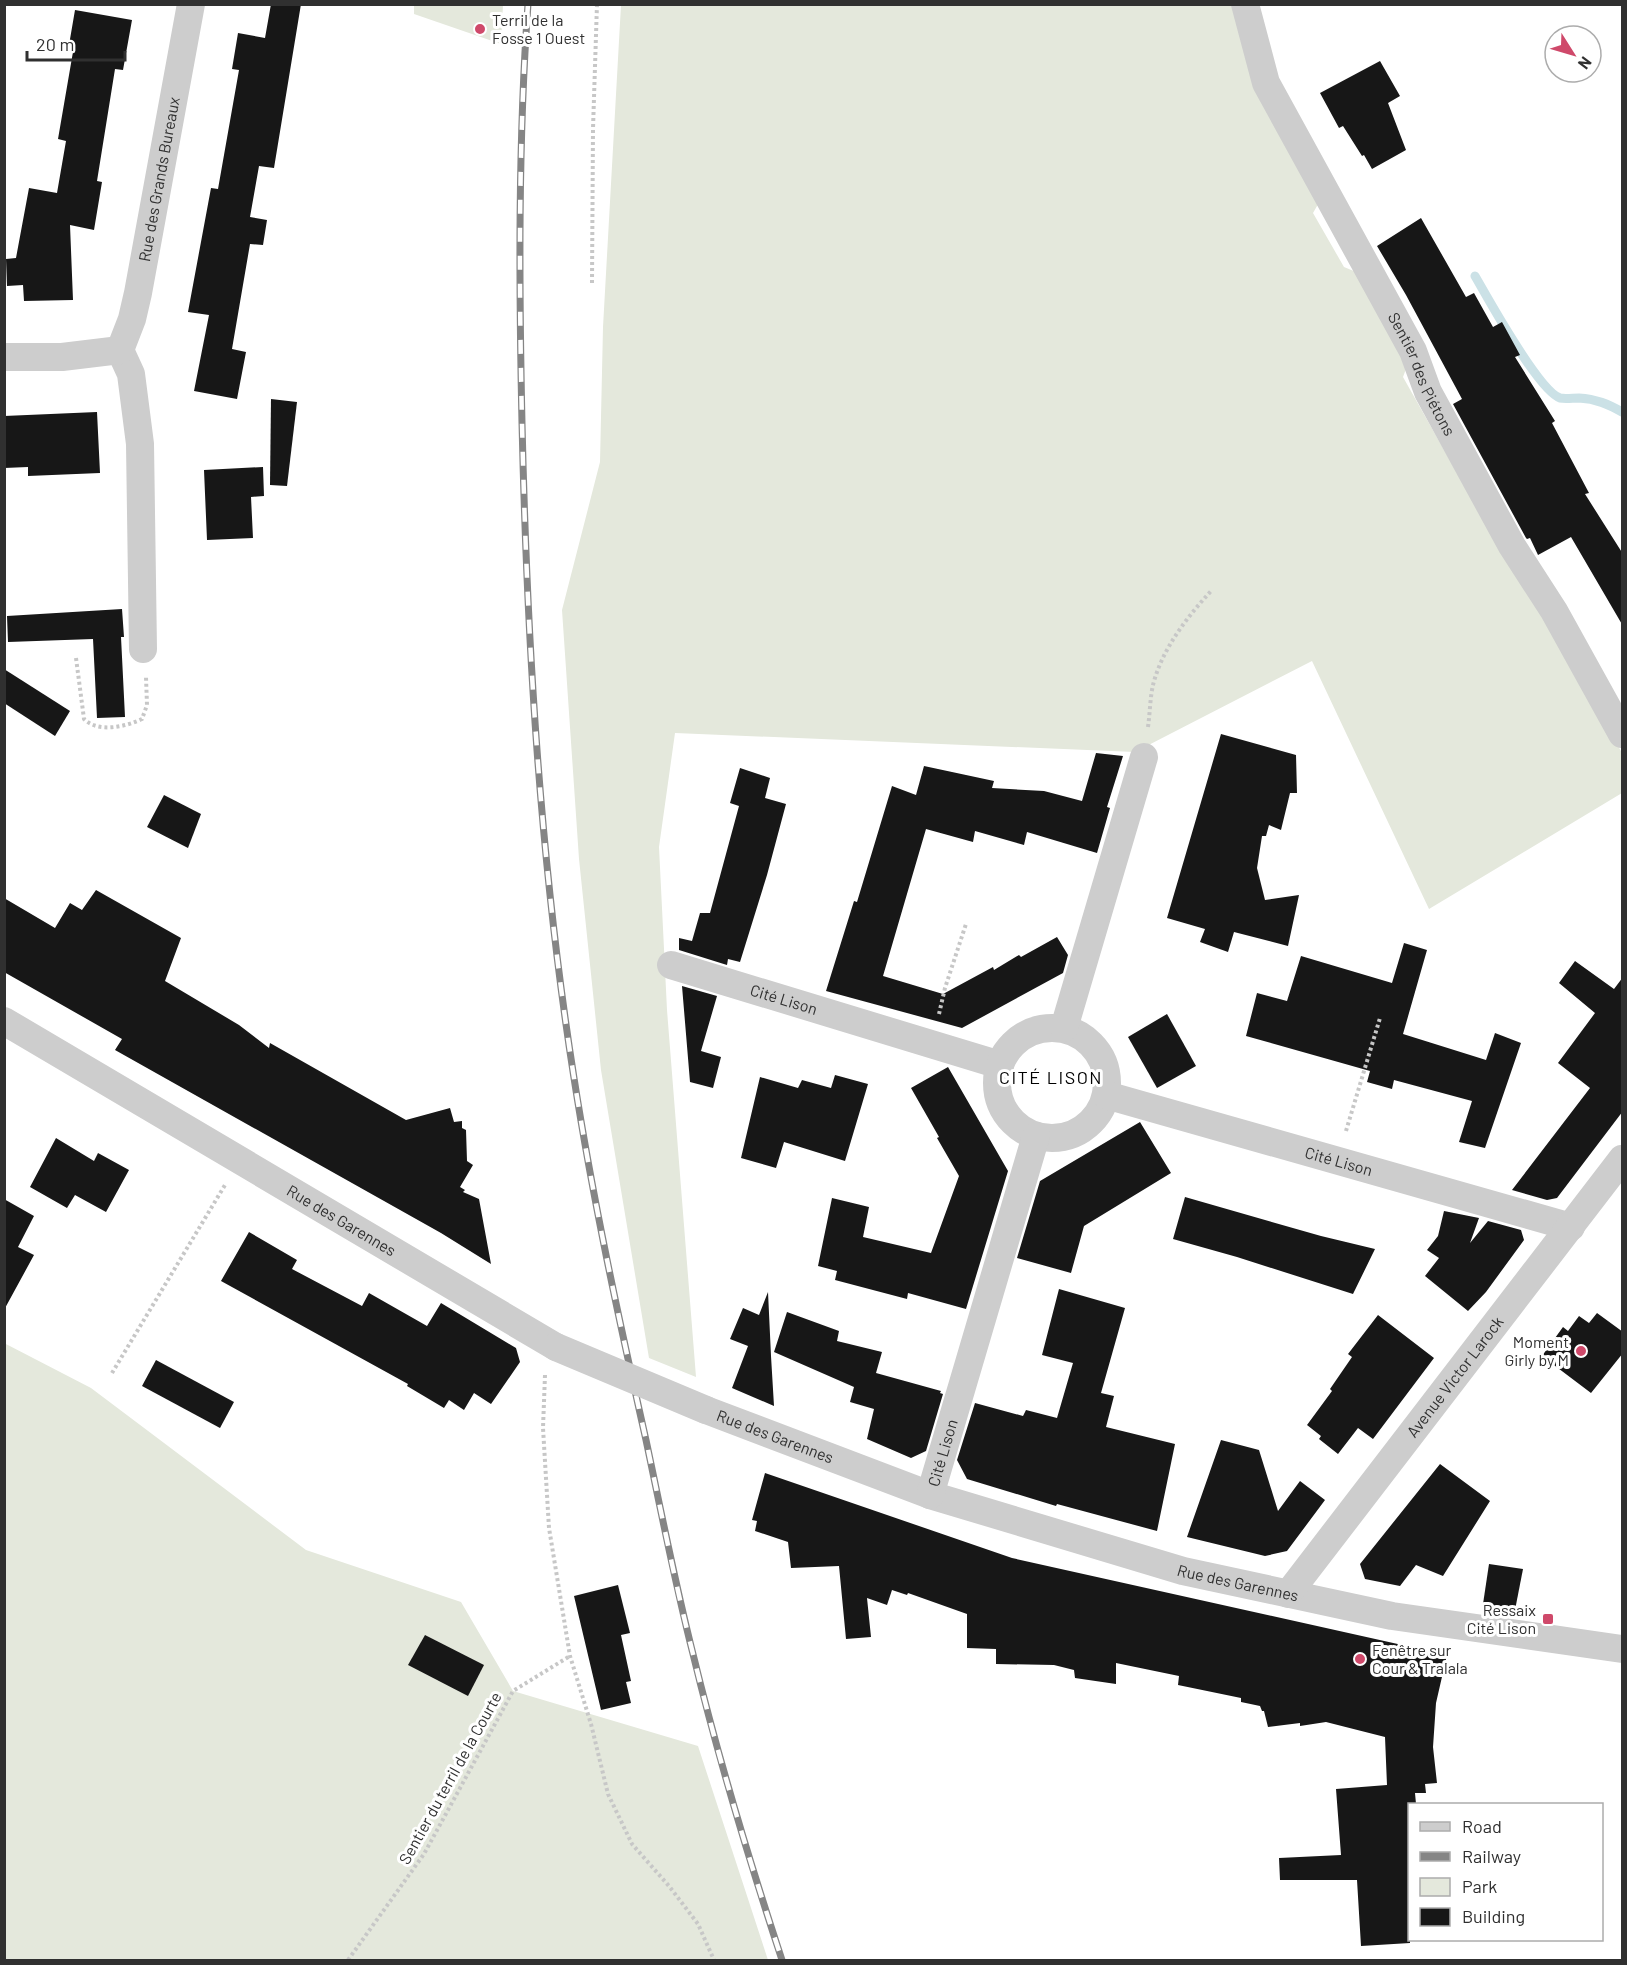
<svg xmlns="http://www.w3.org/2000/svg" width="1627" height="1965" font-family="Barlow,sans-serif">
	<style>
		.green { fill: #e4e8dc }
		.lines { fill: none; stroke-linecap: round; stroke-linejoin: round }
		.stream { stroke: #cbe1e6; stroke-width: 9 }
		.building { fill: #171717 }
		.path { stroke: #c7c7c7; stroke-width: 4; stroke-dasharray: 3 3; stroke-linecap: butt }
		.minor { stroke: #cdcdcd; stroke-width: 28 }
		.rail-casing { stroke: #858585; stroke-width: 7 }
		.rail { stroke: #fff; stroke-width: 4.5; stroke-dasharray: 14; stroke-linecap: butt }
		.minor-bridge { stroke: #cdcdcd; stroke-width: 28 }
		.poi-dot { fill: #cf496a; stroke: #fff; stroke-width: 2 }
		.labels { text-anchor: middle; stroke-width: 6; stroke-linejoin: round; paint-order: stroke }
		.poi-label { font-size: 16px; fill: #303030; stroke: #fff; text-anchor: start }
		.street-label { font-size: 16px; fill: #303030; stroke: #fff }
		.neighbourhood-label { font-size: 18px; letter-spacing: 1.5px; fill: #000; stroke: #fff }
	</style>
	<rect width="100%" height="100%" fill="#fff"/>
	<g class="green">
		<path d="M414,5H503L501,44L414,14Z"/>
		<path d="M621,5H1237L1321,199L1313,213L1344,267L1361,274L1409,361L1403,377L1462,482L1542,606L1622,753V793L1429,909L1312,661L1135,752L675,733L659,847L667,1010L696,1377L649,1358L601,1070L579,859L562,610L600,462L603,327Z"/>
		<path d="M4,1343L91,1388L306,1550L461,1602L513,1691L698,1746L768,1960H5Z"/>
	</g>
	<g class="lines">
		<path class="stream" d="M1475,276C1489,300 1538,390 1560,398C1565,399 1573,398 1579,398C1596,399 1608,404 1622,412"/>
	</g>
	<g class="building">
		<path d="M271,4H301L274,168L259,166L250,217L267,220L263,245L250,244L232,349L246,352L237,399L194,391L209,315L188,312L211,188L218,189L239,70L232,69L238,33L265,38Z"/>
		<path d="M75,10L132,20L123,70L115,69L97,181L102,182L94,230L70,225L73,300L24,301L23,285L7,286L6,259L16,258L29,188L57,193L66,141L58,139L74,46L69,45Z"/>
		<path d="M1380,61L1400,96L1388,103L1406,150L1372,169L1364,155L1362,156L1343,126L1339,128L1320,93Z"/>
		<path d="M1421,218L1466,297L1474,293L1493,327L1502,322L1520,355L1515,357L1555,421L1552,423L1589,493L1585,494L1623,554V626L1571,537L1538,555L1530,538L1527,539L1526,538L1453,404L1462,399L1406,295L1377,246Z"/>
		<path d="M271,399L297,402L287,486L270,485Z"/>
		<path d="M97,412L100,473L28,476V467L4,468V416Z"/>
		<path d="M263,467L264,496L251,497L253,538L207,540L204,470Z"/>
		<path d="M122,609L124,637H121L125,717L97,718L93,639L8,642L7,616Z"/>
		<path d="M4,669L70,711L55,736L4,703Z"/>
		<path d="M1221,734L1296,755L1297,793H1290L1281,830L1269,825L1266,836H1262L1257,868L1265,900L1299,895L1288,946L1234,932L1228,952L1200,942L1205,929L1167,918Z"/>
		<path d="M1096,753L1123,756L1107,807L1110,808L1097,853L1027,832L1024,845L975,831L973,842L926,829L883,976L943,994L993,967L994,970L1019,955L1021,957L1057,937L1068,955L1063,973L962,1028L826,991L854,901L857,902L892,786L916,795L924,766L994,781L992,788L1044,791L1082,801Z"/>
		<path d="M740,768L770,778L765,798L786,804L767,875L740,962L728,959L727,965L679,950V938L692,941L700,913H710L739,806L730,803Z"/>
		<path d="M164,795L201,814L188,848L147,827Z"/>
		<path d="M96,890L181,938L165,981L239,1025L269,1048L270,1043L406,1120L450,1108L454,1122L462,1121V1128L466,1130L467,1161L473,1165L460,1187L465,1190L463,1192L479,1199L491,1264L441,1233L115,1050L122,1039L4,972V898L55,928L70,903L82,910Z"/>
		<path d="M1404,943L1427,950L1403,1034L1486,1060L1495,1033L1521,1043L1485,1148L1459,1142L1472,1101L1394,1080L1392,1089L1367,1082L1370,1071L1246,1036L1257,993L1287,1001L1301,956L1392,983Z"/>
		<path d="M1575,961L1614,989L1623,977V1111L1557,1198L1547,1200L1512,1190L1590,1088L1558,1063L1595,1013L1559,983Z"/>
		<path d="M682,986L717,996L701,1051L721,1057L713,1088L690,1082Z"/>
		<path d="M1167,1014L1196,1066L1157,1088L1128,1037Z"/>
		<path d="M948,1067L1008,1171L966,1309L908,1293L907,1299L835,1280L837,1271L818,1266L832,1198L869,1207L863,1237L931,1253L959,1176L937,1138L939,1137L911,1088Z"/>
		<path d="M835,1075L868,1084L845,1161L784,1142L776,1168L741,1158L760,1077L798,1088L802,1080L831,1088Z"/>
		<path d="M1140,1122L1171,1173L1084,1226L1071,1273L1017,1258L1040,1181Z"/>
		<path d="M56,1138L94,1161L98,1153L129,1170L106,1212L75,1195L67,1208L30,1187Z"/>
		<path d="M1185,1197L1321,1236L1375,1249L1353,1294L1237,1257L1173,1239Z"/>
		<path d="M4,1199L34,1216L18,1247L34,1255L4,1310Z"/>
		<path d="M1444,1211L1479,1218L1470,1243L1488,1221L1521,1230L1524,1240L1486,1292L1468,1311L1425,1276L1439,1258L1427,1250L1438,1236Z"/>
		<path d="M249,1232L297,1260L292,1269L362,1306L369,1293L427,1326L441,1303L516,1348L520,1362L491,1404L474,1393L464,1410L449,1400L444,1408L407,1386L408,1384L221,1281Z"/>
		<path d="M1059,1289L1125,1308L1101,1393L1114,1396L1106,1427L1175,1444L1157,1531L1057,1504L1056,1506L967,1479L957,1460L975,1403L1023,1416L1026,1410L1057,1418L1073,1363L1042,1355Z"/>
		<path d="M768,1292L771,1356L774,1406L732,1388L748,1346L730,1339L743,1308L759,1315Z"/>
		<path d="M787,1312L839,1331L837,1341L882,1352L876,1373L941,1391L940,1393L943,1394L926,1451L911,1458L867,1439L874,1409L850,1402L854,1387L774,1352Z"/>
		<path d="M1597,1313L1623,1332V1353L1591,1393L1542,1356L1563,1327L1568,1331L1579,1316L1589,1323Z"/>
		<path d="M1378,1315L1434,1358L1373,1439L1358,1428L1338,1454L1319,1439L1321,1436L1307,1425L1332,1391L1330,1389L1352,1357L1348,1354Z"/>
		<path d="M156,1360L234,1402L220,1428L142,1386Z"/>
		<path d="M1221,1440L1259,1450L1278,1511L1300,1481L1325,1500L1287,1551L1265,1556L1187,1537Z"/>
		<path d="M1440,1464L1490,1501L1443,1576L1416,1565L1400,1586L1365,1579L1360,1564Z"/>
		<path d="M765,1473L1012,1558L1447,1655L1436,1703L1433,1747L1437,1783L1425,1784L1426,1793H1415L1416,1804H1410V1943L1361,1946L1357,1880H1280L1279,1858L1341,1855L1336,1789L1387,1785L1385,1737L1326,1722L1300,1726V1723L1268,1727L1264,1711H1262L1260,1706L1241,1702V1698L1178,1685L1179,1676L1116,1663V1684L1075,1678L1074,1670L1054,1665L996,1664V1649L967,1648V1614L908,1593L907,1595L892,1590L887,1605L867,1598L871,1637L846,1639L839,1566L791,1568L788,1542L755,1531L757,1521L752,1520Z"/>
		<path d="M1489,1564L1523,1569L1515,1610L1483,1604Z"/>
		<path d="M618,1585L630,1633L621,1635L631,1681L626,1682L631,1703L601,1710L574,1596Z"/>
		<path d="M425,1635L484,1665L468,1696L408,1665Z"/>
	</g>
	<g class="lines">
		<g class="path">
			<path d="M592,283L593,129L597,4"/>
			<path d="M76,658L84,719C98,733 125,727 142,719L147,705L146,677"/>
			<path d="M1148,727C1150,713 1150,698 1153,685C1162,649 1187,617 1212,590"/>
			<path d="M939,1014L945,988L966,924"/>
			<path d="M1346,1131L1380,1018"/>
			<path d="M112,1373L225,1185"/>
			<path d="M545,1375L543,1428L549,1528L570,1656L591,1724L608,1794L632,1844L669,1886L698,1924L714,1960"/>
			<path d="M348,1960L424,1854L513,1691L570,1656"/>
		</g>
		<g class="minor">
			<path id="s1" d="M1245,4L1266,83L1413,351L1428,392L1512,546L1554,611L1622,734"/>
			<path d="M120,350L131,374L140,444L143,649"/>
			<path id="s2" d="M4,357H62L120,350L132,319L138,293L191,4"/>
			<path id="s3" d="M671,965L1000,1065"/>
			<path id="s4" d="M4,1021L556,1347"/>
			<circle cx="1052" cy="1083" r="55"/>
			<path d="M1064,1028L1144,757"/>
			<path id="s5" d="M1106,1095L1571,1227"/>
			<path id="s6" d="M706,1410L930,1495L1183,1571L1392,1616L1622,1649"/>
			<path id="s7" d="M930,1495L1036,1136"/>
			<path id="s8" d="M1288,1594L1622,1159"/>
		</g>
		<defs>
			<path id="rail" d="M528,4C518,144 519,284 522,423C527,642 540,862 574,1078C593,1200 619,1320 646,1440C661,1511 675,1583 693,1654C718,1757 749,1860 782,1960"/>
		</defs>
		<use href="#rail" class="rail-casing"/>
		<use href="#rail" class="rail"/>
		<path class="minor-bridge" d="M556,1347L706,1410"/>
	</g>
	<g class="poi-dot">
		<circle cx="480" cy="29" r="6"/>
		<circle cx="1581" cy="1351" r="6"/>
		<rect x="1542" y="1613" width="12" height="12" rx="3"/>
		<circle cx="1360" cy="1659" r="6"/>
	</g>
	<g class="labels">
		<g class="poi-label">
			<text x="492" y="26">Terril de la<tspan x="492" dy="18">Fosse 1 Ouest</tspan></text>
			<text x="1569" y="1348" text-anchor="end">Moment<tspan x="1569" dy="18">Girly by M</tspan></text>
			<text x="1536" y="1616" text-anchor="end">Ressaix<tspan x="1536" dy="18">Cité Lison</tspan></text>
			<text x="1372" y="1656">Fenêtre sur<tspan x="1372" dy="18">Cour &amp; Tralala</tspan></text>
		</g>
		<g class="street-label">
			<text dy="6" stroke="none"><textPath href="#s2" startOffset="292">Rue des Grands Bureaux</textPath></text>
			<text dy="6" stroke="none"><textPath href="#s1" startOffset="412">Sentier des Piétons</textPath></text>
			<text dy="6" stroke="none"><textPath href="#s3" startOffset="118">Cité Lison</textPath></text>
			<text dy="6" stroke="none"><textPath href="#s5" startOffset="242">Cité Lison</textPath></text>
			<text dy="6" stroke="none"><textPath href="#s4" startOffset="392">Rue des Garennes</textPath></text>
			<text dy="6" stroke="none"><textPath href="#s8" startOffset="274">Avenue Victor Larock</textPath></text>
			<text dy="6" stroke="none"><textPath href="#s6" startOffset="74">Rue des Garennes</textPath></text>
			<text dy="6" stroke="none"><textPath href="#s7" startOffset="44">Cité Lison</textPath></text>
			<text dy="6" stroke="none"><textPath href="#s6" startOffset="560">Rue des Garennes</textPath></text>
			<text transform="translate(450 1778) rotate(-61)" y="6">Sentier du terril de la Courte</text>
		</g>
		<g class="neighbourhood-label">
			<text x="1051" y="1084">CITÉ LISON</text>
		</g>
	</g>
	<rect width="1627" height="1965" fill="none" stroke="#303030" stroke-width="12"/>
	<rect x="1408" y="1803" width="195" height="138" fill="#ffffff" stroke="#acacac" stroke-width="1.5"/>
	<rect x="1420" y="1822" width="30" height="9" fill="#cdcdcd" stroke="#acacac" stroke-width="1.5"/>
	<text x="1462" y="1833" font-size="18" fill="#303030">Road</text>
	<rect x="1420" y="1852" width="30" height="9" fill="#858585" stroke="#acacac" stroke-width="1.5"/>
	<text x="1462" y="1863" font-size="18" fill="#303030">Railway</text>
	<rect x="1420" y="1878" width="30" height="18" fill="#e4e8dc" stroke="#acacac" stroke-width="1.5"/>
	<text x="1462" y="1893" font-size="18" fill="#303030">Park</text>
	<rect x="1420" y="1908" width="30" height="18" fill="#171717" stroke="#acacac" stroke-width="1.5"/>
	<text x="1462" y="1923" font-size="18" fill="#303030">Building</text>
	<g transform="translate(1573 54) rotate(127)"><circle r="28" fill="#ffffff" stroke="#acacac" stroke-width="1.5"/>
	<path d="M0-4.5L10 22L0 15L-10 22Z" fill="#cf496a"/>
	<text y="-9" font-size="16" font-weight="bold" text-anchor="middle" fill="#303030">N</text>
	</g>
	<path d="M27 51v9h98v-9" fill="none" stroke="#303030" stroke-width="3"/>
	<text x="36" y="51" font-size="18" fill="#303030" stroke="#ffffff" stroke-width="4.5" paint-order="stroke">20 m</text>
</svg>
